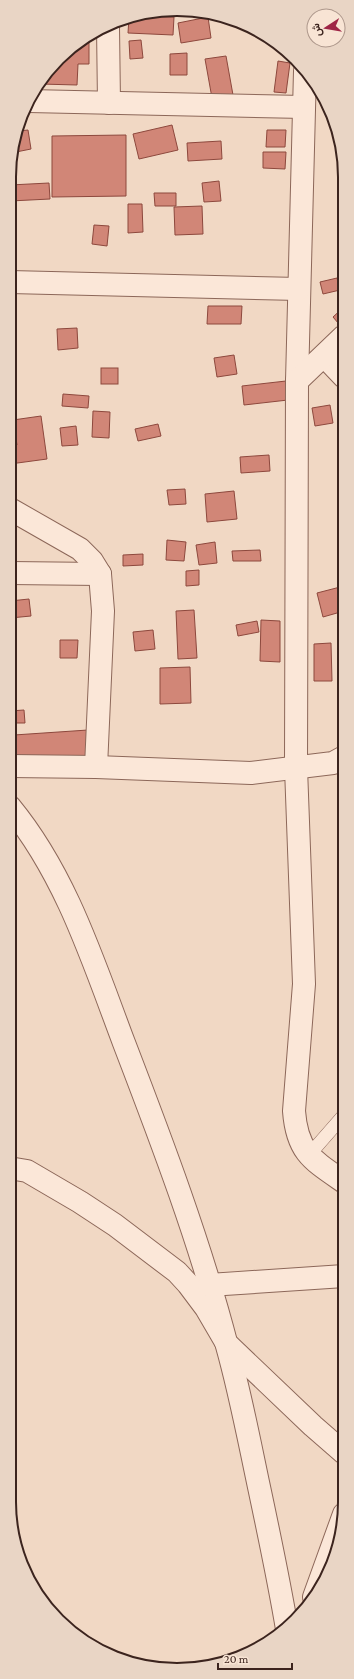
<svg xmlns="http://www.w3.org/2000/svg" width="354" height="1679" font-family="'Crimson Pro',Vazirmatn,serif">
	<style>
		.building { fill: #d18677; stroke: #8d483d }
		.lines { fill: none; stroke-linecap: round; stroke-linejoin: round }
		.lane-casing { stroke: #8c6759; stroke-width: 14 }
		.street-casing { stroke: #8c6759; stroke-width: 24 }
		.lane { stroke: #fbe7d8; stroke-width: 13 }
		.street { stroke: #fbe7d8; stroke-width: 22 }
		.rim { fill: none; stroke: #3c241e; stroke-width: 2 }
	</style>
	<rect width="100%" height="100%" fill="#f1d8c4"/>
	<g class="building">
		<path d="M132,16L174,17L173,35L128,33L129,17Z"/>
		<path d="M208,17L211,38L181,43L178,23Z"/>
		<path d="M89,37V64H78L77,85L40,84L75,44Z"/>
		<path d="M141,40L143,58L130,59L129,41Z"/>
		<path d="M187,53V75H170V54Z"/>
		<path d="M226,56L233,95L212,98L205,59Z"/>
		<path d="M278,61L290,63L286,93L274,92Z"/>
		<path d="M172,125L178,150L139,159L133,134Z"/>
		<path d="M28,130L31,149L11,153L19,131Z"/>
		<path d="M267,130H286L285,147H266Z"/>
		<path d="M126,135V196L52,197V136Z"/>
		<path d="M221,141L222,159L188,161L187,143Z"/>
		<path d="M263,152H286L285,169L263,168Z"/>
		<path d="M219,181L221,201L204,202L202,183Z"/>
		<path d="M49,183L50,199L10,201V185Z"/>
		<path d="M154,193H176V206H155Z"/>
		<path d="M128,204H142L143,232L128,233Z"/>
		<path d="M202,206L203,234L175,235L174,207Z"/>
		<path d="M94,225L109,226L107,246L92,244Z"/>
		<path d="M337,278L340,290L323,294L320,282Z"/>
		<path d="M208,306H242L241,324H207Z"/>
		<path d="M345,306L344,330L333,317Z"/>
		<path d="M77,328L78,348L58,350L57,329Z"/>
		<path d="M234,355L237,374L217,377L214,358Z"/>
		<rect x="101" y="368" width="17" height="16"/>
		<path d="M286,381L288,400L244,405L242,386Z"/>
		<path d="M63,394L89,396L88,408L62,406Z"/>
		<path d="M344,395V410L338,399Z"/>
		<path d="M330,405L333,423L315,426L312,408Z"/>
		<path d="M93,411L110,412L109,438L92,437Z"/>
		<path d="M41,416L47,459L10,464V446L17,445L13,420Z"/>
		<path d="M158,424L161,436L138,441L135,429Z"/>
		<path d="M76,426L78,445L62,446L60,428Z"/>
		<path d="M269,455L270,471L241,473L240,457Z"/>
		<path d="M344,455V469L338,458Z"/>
		<path d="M185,489L186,504L169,505L167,490Z"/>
		<path d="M234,491L237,519L207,522L205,494Z"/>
		<path d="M167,540L186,542L184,561L166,560Z"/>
		<path d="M215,542L217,563L199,565L196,545Z"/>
		<path d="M260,550L261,561H233L232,551Z"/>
		<path d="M143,554V565L123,566V555Z"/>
		<path d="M199,570V585L186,586V571Z"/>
		<path d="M344,586V611L323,617L317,593Z"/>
		<path d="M29,599L31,616L10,618V601Z"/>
		<path d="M194,610L197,658L178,659L176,611Z"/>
		<path d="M261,620L280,621V662L260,661Z"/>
		<path d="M257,621L259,632L238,636L236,625Z"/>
		<path d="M153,630L155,649L135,651L133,632Z"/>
		<path d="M60,640H78L77,658H60Z"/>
		<path d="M331,643L332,681H314V644Z"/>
		<path d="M190,667L191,703L160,704V668Z"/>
		<path d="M24,710L25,723H10V711Z"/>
		<path d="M88,730L90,763L16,768L14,735Z"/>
	</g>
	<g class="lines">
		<defs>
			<path id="lane" d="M309,1155L344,1115"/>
			<g id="street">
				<path d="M108,27L109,103"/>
				<path d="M305,71L297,381L296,768L304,984L294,1111C297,1152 312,1160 344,1182"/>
				<path d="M29,101L304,107"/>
				<path d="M10,282L299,289"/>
				<path d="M324,356L344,377"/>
				<path d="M297,381L344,336"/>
				<path d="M10,509L80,549L92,561L100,574L103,611L96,767"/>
				<path d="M10,573L100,574"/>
				<path d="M10,766L96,767L251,773L333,763L344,757"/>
				<path d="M10,807C66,875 93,961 124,1043C162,1142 200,1242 227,1346C240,1392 249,1440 259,1487C269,1534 279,1581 287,1629"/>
				<path d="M9,1168L27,1171L80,1202L115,1225L177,1272L188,1284L206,1308L227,1344L313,1426L344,1453"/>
				<path d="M209,1285L344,1276"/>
				<path d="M314,1597L344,1514"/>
			</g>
		</defs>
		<use href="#lane" class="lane-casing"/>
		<use href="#street" class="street-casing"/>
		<use href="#lane" class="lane"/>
		<use href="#street" class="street"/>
	</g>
	<path d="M0 0H354V1679H0ZM177 16H177A161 161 0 0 1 338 177V1502A161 161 0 0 1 177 1663H177A161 161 0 0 1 16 1502V177A161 161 0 0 1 177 16Z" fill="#e9d5c5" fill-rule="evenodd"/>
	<path class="rim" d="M177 16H177A161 161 0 0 1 338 177V1502A161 161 0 0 1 177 1663H177A161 161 0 0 1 16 1502V177A161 161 0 0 1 177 16Z"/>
	<g transform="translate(326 28) rotate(258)"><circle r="19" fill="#f8e4d4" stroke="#ad978b"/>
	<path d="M0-3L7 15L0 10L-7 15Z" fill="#9f2546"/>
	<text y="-6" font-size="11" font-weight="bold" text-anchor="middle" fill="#3c241e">ش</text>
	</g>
	<path d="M218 1663v6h74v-6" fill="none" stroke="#3c241e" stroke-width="2"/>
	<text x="224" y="1663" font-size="12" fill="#3c241e" stroke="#f8e4d4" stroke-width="3" paint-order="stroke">20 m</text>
</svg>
